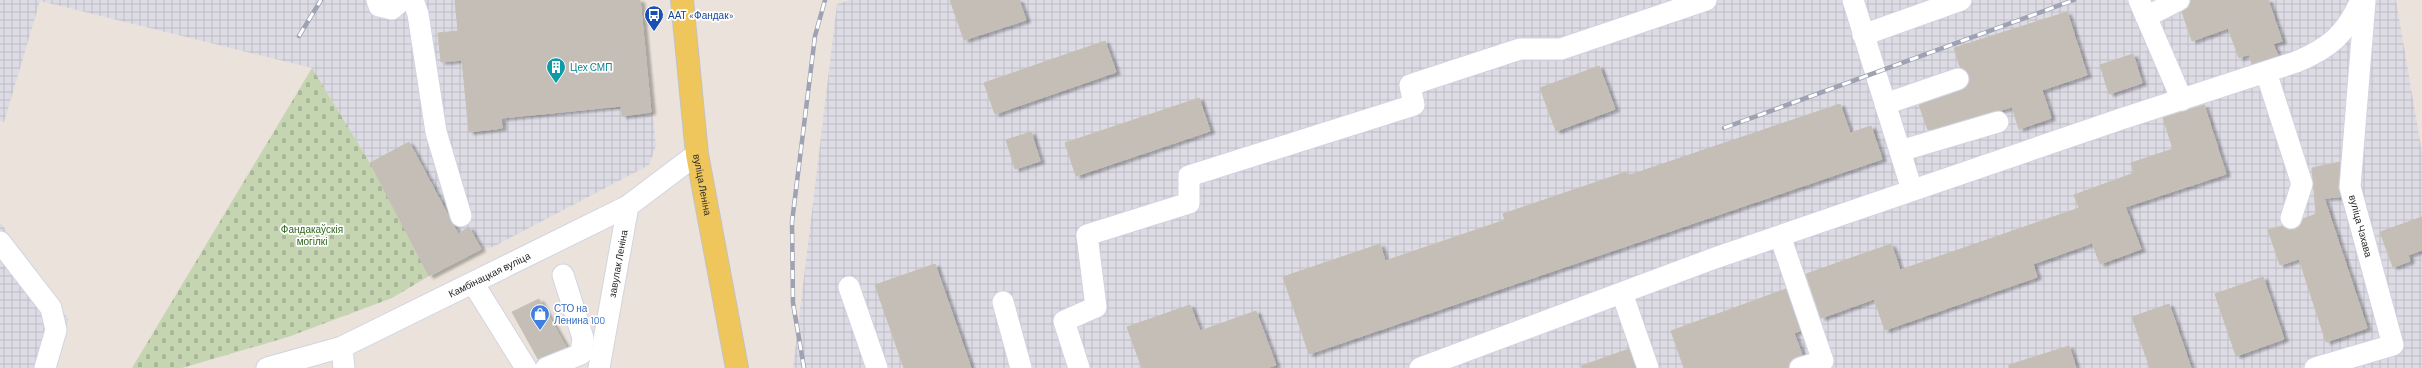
<svg xmlns="http://www.w3.org/2000/svg" width="2422" height="368" font-family="Barlow,sans-serif">
	<style>
		.industrial { fill: url(#industrial-grid) }
		.cemetery { fill: url(#cemetery-stones) }
		.building { fill: #c4beb6; stroke: #c6bfb5; filter: url(#shadow) }
		.lines { fill: none; stroke-linecap: round; stroke-linejoin: round }
		.minor-casing { stroke: #d0d4e2; stroke-width: 23 }
		.major-casing { stroke: #c3c3c3; stroke-width: 24 }
		.minor { stroke: #fff; stroke-width: 21 }
		.major { stroke: #efc65c; stroke-width: 22 }
		.rail-casing { stroke: #9ea2b3; stroke-width: 4.5 }
		.rail { stroke: #fff; stroke-width: 3; stroke-dasharray: 9; stroke-linecap: butt }
		.labels { text-anchor: middle; stroke-width: 3.5; stroke-linejoin: round; paint-order: stroke }
		.transit-label { font-size: 10px; fill: #164399; stroke: #fff; text-anchor: start }
		.culture-label { font-size: 10px; fill: #0d838f; stroke: #fff; text-anchor: start }
		.street-label { font-size: 10px; fill: #292929; stroke: #fff }
		.park-label { font-size: 10px; fill: #2d651a; stroke: #fff }
		.shop-label { font-size: 10px; fill: #366cbe; stroke: #fff; text-anchor: start }
	</style>
	<defs>
		<pattern id="industrial-grid" width="8" height="8" patternUnits="userSpaceOnUse"><rect width="8" height="8" fill="#dddbe4"/><path d="M0 4h8M4 0v8" fill="none" stroke="#bebcc4"/></pattern>
		<pattern id="cemetery-stones" width="16" height="16" patternUnits="userSpaceOnUse"><rect width="16" height="16" fill="#c5d5b2"/><path d="M2 7V4a2 2 0 0 1 4 0v3zM10 15v-3a2 2 0 0 1 4 0v3z" fill="#a9b799"/></pattern>
		<filter id="shadow"><feDropShadow dx="4.5" dy="2.5" stdDeviation="1" flood-color="#0004"/></filter>
	</defs>
	<rect width="100%" height="100%" fill="#ebe3db"/>
	<g class="industrial">
		<path d="M0,0H640L656,146L649,165L493,247L481,249L429,276L370,163L312,68L40,1L4,122L0,121Z"/>
		<path d="M850,0H2396L2422,153V368H793L837,4Z"/>
		<path d="M0,222L68,319L56,368H0Z"/>
	</g>
	<path class="cemetery" d="M312,68L370,163L429,276L392,298L288,337L182,368H132Z"/>
	<g class="building">
		<path d="M455,0H640L651,112L622,116L621,106L501,118L502,128L469,132L462,60L441,62L438,33L458,31Z"/>
		<path d="M950,0H1019L1026,20L964,40Z"/>
		<path d="M2191,0H2268L2282,41L2273,44L2278,55L2252,64L2249,54L2239,58L2228,28L2192,41L2182,12L2189,7Z"/>
		<path d="M2067,12L2087,75L2042,90L2051,118L2019,129L2012,107L1928,130L1919,105L1962,90L1970,82L1966,70L1960,67L1954,48Z"/>
		<path d="M1105,41L1116,72L995,114L984,83Z"/>
		<path d="M2133,54L2142,83L2109,94L2100,65Z"/>
		<path d="M1599,66L1615,109L1556,131L1540,88Z"/>
		<path d="M1199,98L1210,131L1076,176L1065,143Z"/>
		<path d="M1840,104L1850,133L1871,126L1882,159L1309,354L1283,277L1380,244L1385,261L1505,220L1503,214L1626,172L1627,176Z"/>
		<path d="M2204,105L2226,174L2125,207L2141,249L2100,264L2092,243L2033,264L2037,277L1885,330L1874,299L1821,318L1806,274L1891,244L1900,270L2079,208L2074,195L2134,173L2131,163L2173,149L2163,118Z"/>
		<path d="M1031,132L1040,161L1015,169L1006,140Z"/>
		<path d="M409,142L458,234L469,227L481,249L429,276L370,163Z"/>
		<path d="M2340,162L2338,186L2340,197L2324,198L2367,328L2326,342L2299,259L2280,265L2268,230L2282,226L2287,229L2294,230L2299,227L2303,219L2316,214L2312,168Z"/>
		<path d="M2422,217V250L2408,255L2410,261L2393,267L2380,232Z"/>
		<path d="M935,264L971,368H904L875,285Z"/>
		<path d="M2263,277L2284,339L2236,356L2215,294Z"/>
		<path d="M1786,289L1800,331L1794,333L1802,355L1792,360L1788,368H1684L1671,331Z"/>
		<path d="M539,299L566,347L538,359L512,312Z"/>
		<path d="M2169,304L2191,368H2150L2132,317Z"/>
		<path d="M1190,305L1200,331L1256,311L1276,365L1266,368H1142L1127,327Z"/>
		<path d="M2069,346L2076,368H2009V365Z"/>
		<path d="M1629,349L1635,368H1582L1581,366Z"/>
	</g>
	<g class="lines">
		<defs>
			<g id="minor">
				<path d="M377,0L379,6L392,9L402,0"/>
				<path d="M413,0L418,14L436,132L461,216"/>
				<path d="M1853,0L1912,190"/>
				<path d="M2139,0L2182,100"/>
				<path d="M2146,17L2179,0"/>
				<path d="M1863,35L1961,0"/>
				<path d="M2266,72L2302,184L2291,218"/>
				<path d="M1885,104L1958,79"/>
				<path d="M1900,151L1998,122"/>
				<path d="M1780,236L1823,361L1800,368"/>
				<path d="M0,242L51,308L56,330L45,368"/>
				<path d="M473,283L526,368"/>
				<path d="M849,287L877,368"/>
				<path d="M1622,293L1648,368"/>
				<path d="M1003,302L1021,368"/>
				<path d="M342,347L344,368"/>
				<path id="s1" d="M267,368L342,347L628,206L697,154"/>
				<path d="M546,368L581,354L583,338L563,275"/>
				<path id="s2" d="M599,368L628,206"/>
				<path d="M1079,368L1064,321L1096,307L1087,235L1189,203V176L1414,105L1410,85L1520,49H1561L1706,0"/>
				<path d="M1420,368L1715,258L2121,119L2296,62C2330,48 2346,34 2361,0"/>
				<path d="M2315,368L2393,345L2350,187L2365,1"/>
			</g>
			<g id="major">
				<path id="s3" d="M682,0L697,154L737,368"/>
			</g>
		</defs>
		<use href="#minor" class="minor-casing"/>
		<use href="#major" class="major-casing"/>
		<use href="#minor" class="minor"/>
		<use href="#major" class="major"/>
		<defs>
			<g id="rail">
				<path d="M299,36L321,0"/>
				<path d="M1724,128L2074,0"/>
				<path d="M804,368L793,303L792,222L815,36L825,0"/>
			</g>
		</defs>
		<use href="#rail" class="rail-casing"/>
		<use href="#rail" class="rail"/>
	</g>
	<defs>
		<symbol id="bus-pin" viewBox="-11 -11 22 30"><path d="M0 17L-7.5 6A9.5 9.5 0 1 1 7.5 6Z" fill="#1a4fb4" stroke="#fff"/><path d="M-5-6H5V4H4V6H2V4H-2V6H-4V4H-5ZM-3.5-4V0h7V-4ZM-3.5 1.2v1.5H-2V1.2ZM2 1.2v1.5H3.5V1.2Z" fill="#fff"/></symbol>
		<symbol id="building-pin" viewBox="-11 -11 22 30"><path d="M0 17L-7.5 6A9.5 9.5 0 1 1 7.5 6Z" fill="#0f9aa8" stroke="#fff"/><path d="M-4-6H4V6H1V3H-1V6H-4ZM-2.5-4.3h1.7v1.8h-1.7ZM.8-4.3h1.7v1.8H.8ZM-2.5-1h1.7V.8h-1.7ZM.8-1h1.7V.8H.8Z" fill="#fff"/></symbol>
		<symbol id="shop-pin" viewBox="-11 -11 22 30"><path d="M0 17L-7.5 6A9.5 9.5 0 1 1 7.5 6Z" fill="#3f7fe0" stroke="#fff"/><path d="M-5-2.5h2.3a2.7 3.5 0 0 1 5.4 0H5L5.5 6h-11ZM-1.5-2.5h3a1.5 2.3 0 0 0-3 0Z" fill="#fff"/></symbol>
	</defs>
	<g fill-rule="evenodd">
		<use href="#bus-pin" x="643" y="4" width="22" height="30"/>
		<use href="#building-pin" x="545" y="56" width="22" height="30"/>
		<use href="#shop-pin" x="529" y="303" width="22" height="30"/>
	</g>
	<g class="labels">
		<g class="transit-label">
			<text x="668" y="19">ААТ «Фандак»</text>
		</g>
		<g class="culture-label">
			<text x="570" y="71">Цех СМП</text>
		</g>
		<g class="street-label">
			<text dy="4" stroke="none"><textPath href="#s3" startOffset="186">вуліца Леніна</textPath></text>
			<text transform="translate(2361 226) rotate(75)" y="4">вуліца Чэхава</text>
			<text dy="4" stroke="none"><textPath href="#s2" startOffset="106">завулак Леніна</textPath></text>
			<text dy="4" stroke="none"><textPath href="#s1" startOffset="242">Камбінацкая вуліца</textPath></text>
		</g>
		<g class="park-label">
			<text x="312" y="233">Фандакаўскія<tspan x="312" dy="12">могілкі</tspan></text>
		</g>
		<g class="shop-label">
			<text x="554" y="312">СТО на<tspan x="554" dy="12">Ленина 100</tspan></text>
		</g>
	</g>
</svg>
